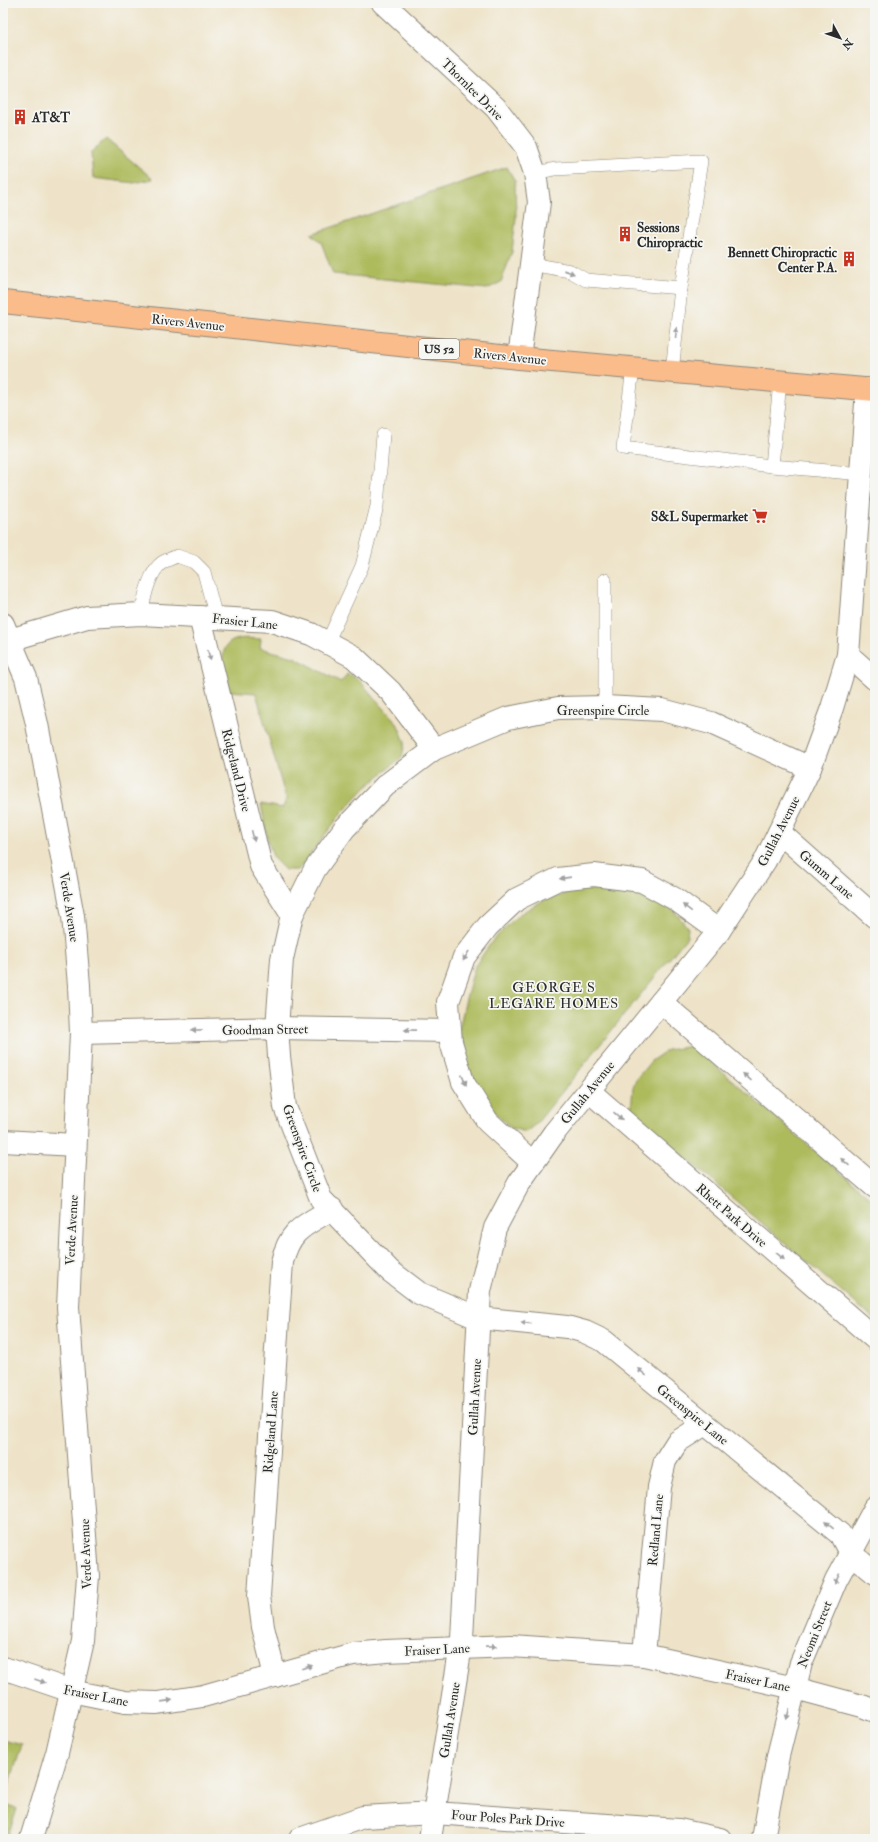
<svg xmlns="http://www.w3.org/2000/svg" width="878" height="1842" font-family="'IM FELL Double Pica',serif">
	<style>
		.green { fill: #aebb5d; stroke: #6c7344 }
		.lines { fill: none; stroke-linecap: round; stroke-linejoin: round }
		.service-casing { stroke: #8c877a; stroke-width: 14 }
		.minor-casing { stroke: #8c877a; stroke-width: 24 }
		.primary-casing { stroke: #8c877a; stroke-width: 24 }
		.service { stroke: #fff; stroke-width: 13 }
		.minor { stroke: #fff; stroke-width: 22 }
		.primary { stroke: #fabc8b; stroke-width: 22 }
		.oneway { fill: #a0a0a0 }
		.labels { text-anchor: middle; stroke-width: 3.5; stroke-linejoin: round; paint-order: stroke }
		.shield { fill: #f6f6f2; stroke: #686867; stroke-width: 1 }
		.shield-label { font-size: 12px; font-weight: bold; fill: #2b2b2b }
		.street-label { font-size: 13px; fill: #2b2b2b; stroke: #f6f6f2 }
		.poi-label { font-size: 13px; font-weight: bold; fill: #2b2b2b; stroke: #f6f6f2; text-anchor: start }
		.neighbourhood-label { font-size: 14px; letter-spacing: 1px; fill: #2b2b2b; stroke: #f6f6f2 }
	</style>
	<rect width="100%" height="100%" fill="#f6f6f2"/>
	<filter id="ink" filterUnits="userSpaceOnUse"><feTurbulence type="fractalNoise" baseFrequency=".025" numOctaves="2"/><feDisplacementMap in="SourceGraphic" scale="8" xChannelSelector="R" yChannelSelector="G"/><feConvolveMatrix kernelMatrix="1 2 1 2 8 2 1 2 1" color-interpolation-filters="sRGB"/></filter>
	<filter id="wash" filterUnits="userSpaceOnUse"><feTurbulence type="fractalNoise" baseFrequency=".012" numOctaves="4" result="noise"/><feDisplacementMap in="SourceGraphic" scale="16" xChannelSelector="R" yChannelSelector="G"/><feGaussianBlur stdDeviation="0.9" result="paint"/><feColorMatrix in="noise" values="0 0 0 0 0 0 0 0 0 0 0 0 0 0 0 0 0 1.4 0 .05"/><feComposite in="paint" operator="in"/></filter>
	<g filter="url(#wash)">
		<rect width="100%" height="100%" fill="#eee3c8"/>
		<g class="green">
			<path d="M106,139L153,179L134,183L93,178L91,152Z"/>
			<path d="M507,167L515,181L516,218L512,252L501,282L487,289L333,274L321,242L312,234Z"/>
			<path d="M261,639L260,648L294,657L341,682L347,674L357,678L397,723L405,742L402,757L365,788L341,814L298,870H285L274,859L268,842L261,804L283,808L286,799L256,693L230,691C226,676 214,647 235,640C242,637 253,639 261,639Z"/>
			<path d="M589,886C609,890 644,893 661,902C672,907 681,919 688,928L687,937L537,1123L526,1132L511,1128L484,1103L468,1067L459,1030L466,998L475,966L493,940L518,915L542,901Z"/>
			<path d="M692,1046L875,1202V1320L631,1111L633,1087L636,1079L651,1061L667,1050Z"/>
			<path d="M3,1740L22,1745L3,1804L17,1809L7,1839H3Z"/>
		</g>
	</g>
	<g filter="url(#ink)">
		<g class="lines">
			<defs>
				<g id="service">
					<path d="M535,173L555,169L701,161L681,288L672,372"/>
					<path d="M531,264L570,271L586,280L681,288"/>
					<path d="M633,368L623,448L772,466"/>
					<path d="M780,381L772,466L862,474"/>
					<path d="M141,614C144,599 149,571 163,562C167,560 173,558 177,556L194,562L204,572L216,618"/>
					<path d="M327,643L362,566L377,506L383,435"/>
					<path d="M605,707V580"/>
				</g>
				<g id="minor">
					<path d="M383,3L496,108L526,147L535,173L539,202L519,358"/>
					<path d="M200,617L261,866L292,915"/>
					<path d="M3,624L26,678L37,724L73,916L79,985L81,1033L68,1307L88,1576L83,1641L57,1753L31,1839"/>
					<path d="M3,642L87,617L141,614L272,621L311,634L354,657L391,692L434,749"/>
					<path d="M848,655L875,679"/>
					<path d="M810,768L711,723L662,710L605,707L558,708L508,718L434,749L385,786L344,829L315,869L292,915L282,959L277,1028L279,1056L285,1107L321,1199L390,1271L419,1293L478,1318L567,1327L585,1332L604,1341L840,1534L850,1553L875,1573"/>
					<path d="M779,832L875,917"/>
					<path d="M661,1002L875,1187"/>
					<path d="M81,1033L277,1028L449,1031"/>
					<path d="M589,1091L875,1339"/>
					<path d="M3,1141L75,1145"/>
					<path d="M533,1163L488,1122L463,1082L451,1042L448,1002L464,957L488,926L517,899L558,879L594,875L642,881L675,899L719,931"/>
					<path d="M644,1655L659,1487L665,1461L677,1442L705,1424"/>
					<path d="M3,1668L71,1691L125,1702L157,1703L203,1696L353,1654L386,1651L511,1646L644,1655L795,1688L862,1706L875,1711"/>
					<path d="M275,1676L263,1627L259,1596L282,1262C290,1229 304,1226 332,1209"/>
					<path d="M300,1839L363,1817L434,1813L679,1830L720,1839"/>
					<path d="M430,1839L462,1639L480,1291L495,1228L519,1183L554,1133L719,931L765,861L810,768L832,708L848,655L867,389"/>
					<path d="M763,1839L778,1756L801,1663L836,1580L875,1508"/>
				</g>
				<path id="primary" d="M3,302L519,358L875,390"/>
			</defs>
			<use href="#service" class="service-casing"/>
			<use href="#minor" class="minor-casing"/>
			<use href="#primary" class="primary-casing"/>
			<use href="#service" class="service"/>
			<use href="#minor" class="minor"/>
			<use href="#primary" class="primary"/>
		</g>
		<defs><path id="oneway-solid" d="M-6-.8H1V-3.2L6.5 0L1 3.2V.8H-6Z"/></defs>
		<g class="oneway">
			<use href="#oneway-solid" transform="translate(569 272) rotate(20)"/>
			<use href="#oneway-solid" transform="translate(676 333) rotate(-85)"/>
			<use href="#oneway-solid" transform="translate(209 655) rotate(76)"/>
			<use href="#oneway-solid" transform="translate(253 836) rotate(76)"/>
			<use href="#oneway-solid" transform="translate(565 878) rotate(172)"/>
			<use href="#oneway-solid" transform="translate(687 908) rotate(-143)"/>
			<use href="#oneway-solid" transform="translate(466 956) rotate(121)"/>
			<use href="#oneway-solid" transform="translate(197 1030) rotate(179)"/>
			<use href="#oneway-solid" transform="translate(410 1030) rotate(-179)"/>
			<use href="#oneway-solid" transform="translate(747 1077) rotate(-139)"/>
			<use href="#oneway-solid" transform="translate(464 1080) rotate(66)"/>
			<use href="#oneway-solid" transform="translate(618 1116) rotate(41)"/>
			<use href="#oneway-solid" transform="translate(845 1162) rotate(-139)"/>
			<use href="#oneway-solid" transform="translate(780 1256) rotate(41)"/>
			<use href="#oneway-solid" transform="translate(526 1323) rotate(-174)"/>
			<use href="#oneway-solid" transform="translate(642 1372) rotate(-141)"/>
			<use href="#oneway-solid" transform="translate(829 1525) rotate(-141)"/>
			<use href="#oneway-solid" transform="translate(837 1579) rotate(116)"/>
			<use href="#oneway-solid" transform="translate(491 1646) rotate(-1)"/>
			<use href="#oneway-solid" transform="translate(307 1667) rotate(-16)"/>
			<use href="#oneway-solid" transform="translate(40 1681) rotate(19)"/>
			<use href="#oneway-solid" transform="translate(167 1701) rotate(-8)"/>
			<use href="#oneway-solid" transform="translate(788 1714) rotate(104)"/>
		</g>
	</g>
	<defs>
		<symbol id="building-bare" viewBox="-9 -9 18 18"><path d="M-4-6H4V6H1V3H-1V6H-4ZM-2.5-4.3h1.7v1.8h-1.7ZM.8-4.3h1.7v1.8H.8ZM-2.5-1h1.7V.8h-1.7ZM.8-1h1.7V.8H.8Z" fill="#c8321e" stroke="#f6f6f2" stroke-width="2.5" paint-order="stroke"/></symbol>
		<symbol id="supermarket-bare" viewBox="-9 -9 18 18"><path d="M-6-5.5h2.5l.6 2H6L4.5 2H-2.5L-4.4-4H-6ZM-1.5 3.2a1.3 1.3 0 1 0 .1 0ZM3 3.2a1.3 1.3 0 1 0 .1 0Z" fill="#c8321e" stroke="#f6f6f2" stroke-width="2.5" paint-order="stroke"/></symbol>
	</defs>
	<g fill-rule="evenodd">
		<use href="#building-bare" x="9" y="106" width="22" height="22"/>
		<use href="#building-bare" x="614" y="223" width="22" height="22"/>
		<use href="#building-bare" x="838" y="248" width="22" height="22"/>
		<use href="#supermarket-bare" x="749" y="505" width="22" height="22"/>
	</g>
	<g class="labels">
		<rect class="shield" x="419" y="339" width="40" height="20" rx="3"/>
		<g class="shield-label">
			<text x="439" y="353">US 52</text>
		</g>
		<g class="street-label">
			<text transform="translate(473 89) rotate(45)" y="5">Thornlee Drive</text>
			<text transform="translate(188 322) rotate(6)" y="5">Rivers Avenue</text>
			<text transform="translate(510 356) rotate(6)" y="5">Rivers Avenue</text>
			<text transform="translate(245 621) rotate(6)" y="5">Frasier Lane</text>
			<text x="603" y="715">Greenspire Circle</text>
			<text transform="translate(237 770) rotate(76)" y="5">Ridgeland Drive</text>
			<text transform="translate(778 831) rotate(-63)" y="5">Gullah Avenue</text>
			<text transform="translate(827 874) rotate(41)" y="5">Gumm Lane</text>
			<text transform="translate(70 907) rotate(81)" y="5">Verde Avenue</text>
			<text transform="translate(265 1029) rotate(-1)" y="5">Goodman Street</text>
			<text transform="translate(587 1092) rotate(-51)" y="5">Gullah Avenue</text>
			<text transform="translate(303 1148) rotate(70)" y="5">Greenspire Circle</text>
			<text transform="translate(732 1215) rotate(41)" y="5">Rhett Park Drive</text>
			<text transform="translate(71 1230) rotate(-87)" y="5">Verde Avenue</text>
			<text transform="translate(474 1397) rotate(-87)" y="5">Gullah Avenue</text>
			<text transform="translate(693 1414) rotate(39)" y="5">Greenspire Lane</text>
			<text transform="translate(270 1432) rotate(-86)" y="5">Ridgeland Lane</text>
			<text transform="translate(655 1530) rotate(-85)" y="5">Redland Lane</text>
			<text transform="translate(85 1554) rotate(-92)" y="5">Verde Avenue</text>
			<text transform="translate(814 1634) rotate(-68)" y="5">Neomi Street</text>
			<text transform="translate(437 1649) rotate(-3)" y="5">Fraiser Lane</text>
			<text transform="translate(758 1680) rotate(12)" y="5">Fraiser Lane</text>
			<text transform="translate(96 1695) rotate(11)" y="5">Fraiser Lane</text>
			<text transform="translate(449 1720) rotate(-81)" y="5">Gullah Avenue</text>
			<text transform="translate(508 1818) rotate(4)" y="5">Four Poles Park Drive</text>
		</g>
		<g class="poi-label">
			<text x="32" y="122">AT&amp;T</text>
			<text x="637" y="232">Sessions<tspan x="637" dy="15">Chiropractic</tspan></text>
			<text x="837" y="257" text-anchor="end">Bennett Chiropractic<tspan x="837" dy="15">Center P.A.</tspan></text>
			<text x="748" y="521" text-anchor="end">S&amp;L Supermarket</text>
		</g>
		<g class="neighbourhood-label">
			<text x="554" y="992">GEORGE S<tspan x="554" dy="16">LEGARE HOMES</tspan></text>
		</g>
	</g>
	<rect width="878" height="1842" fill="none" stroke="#f6f6f2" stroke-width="16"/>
	<g transform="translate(840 38) rotate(130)" stroke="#f6f6f2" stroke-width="3" paint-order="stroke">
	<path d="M0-3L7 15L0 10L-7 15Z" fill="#2b2b2b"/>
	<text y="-6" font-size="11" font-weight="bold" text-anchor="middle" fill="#2b2b2b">N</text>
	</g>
</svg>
